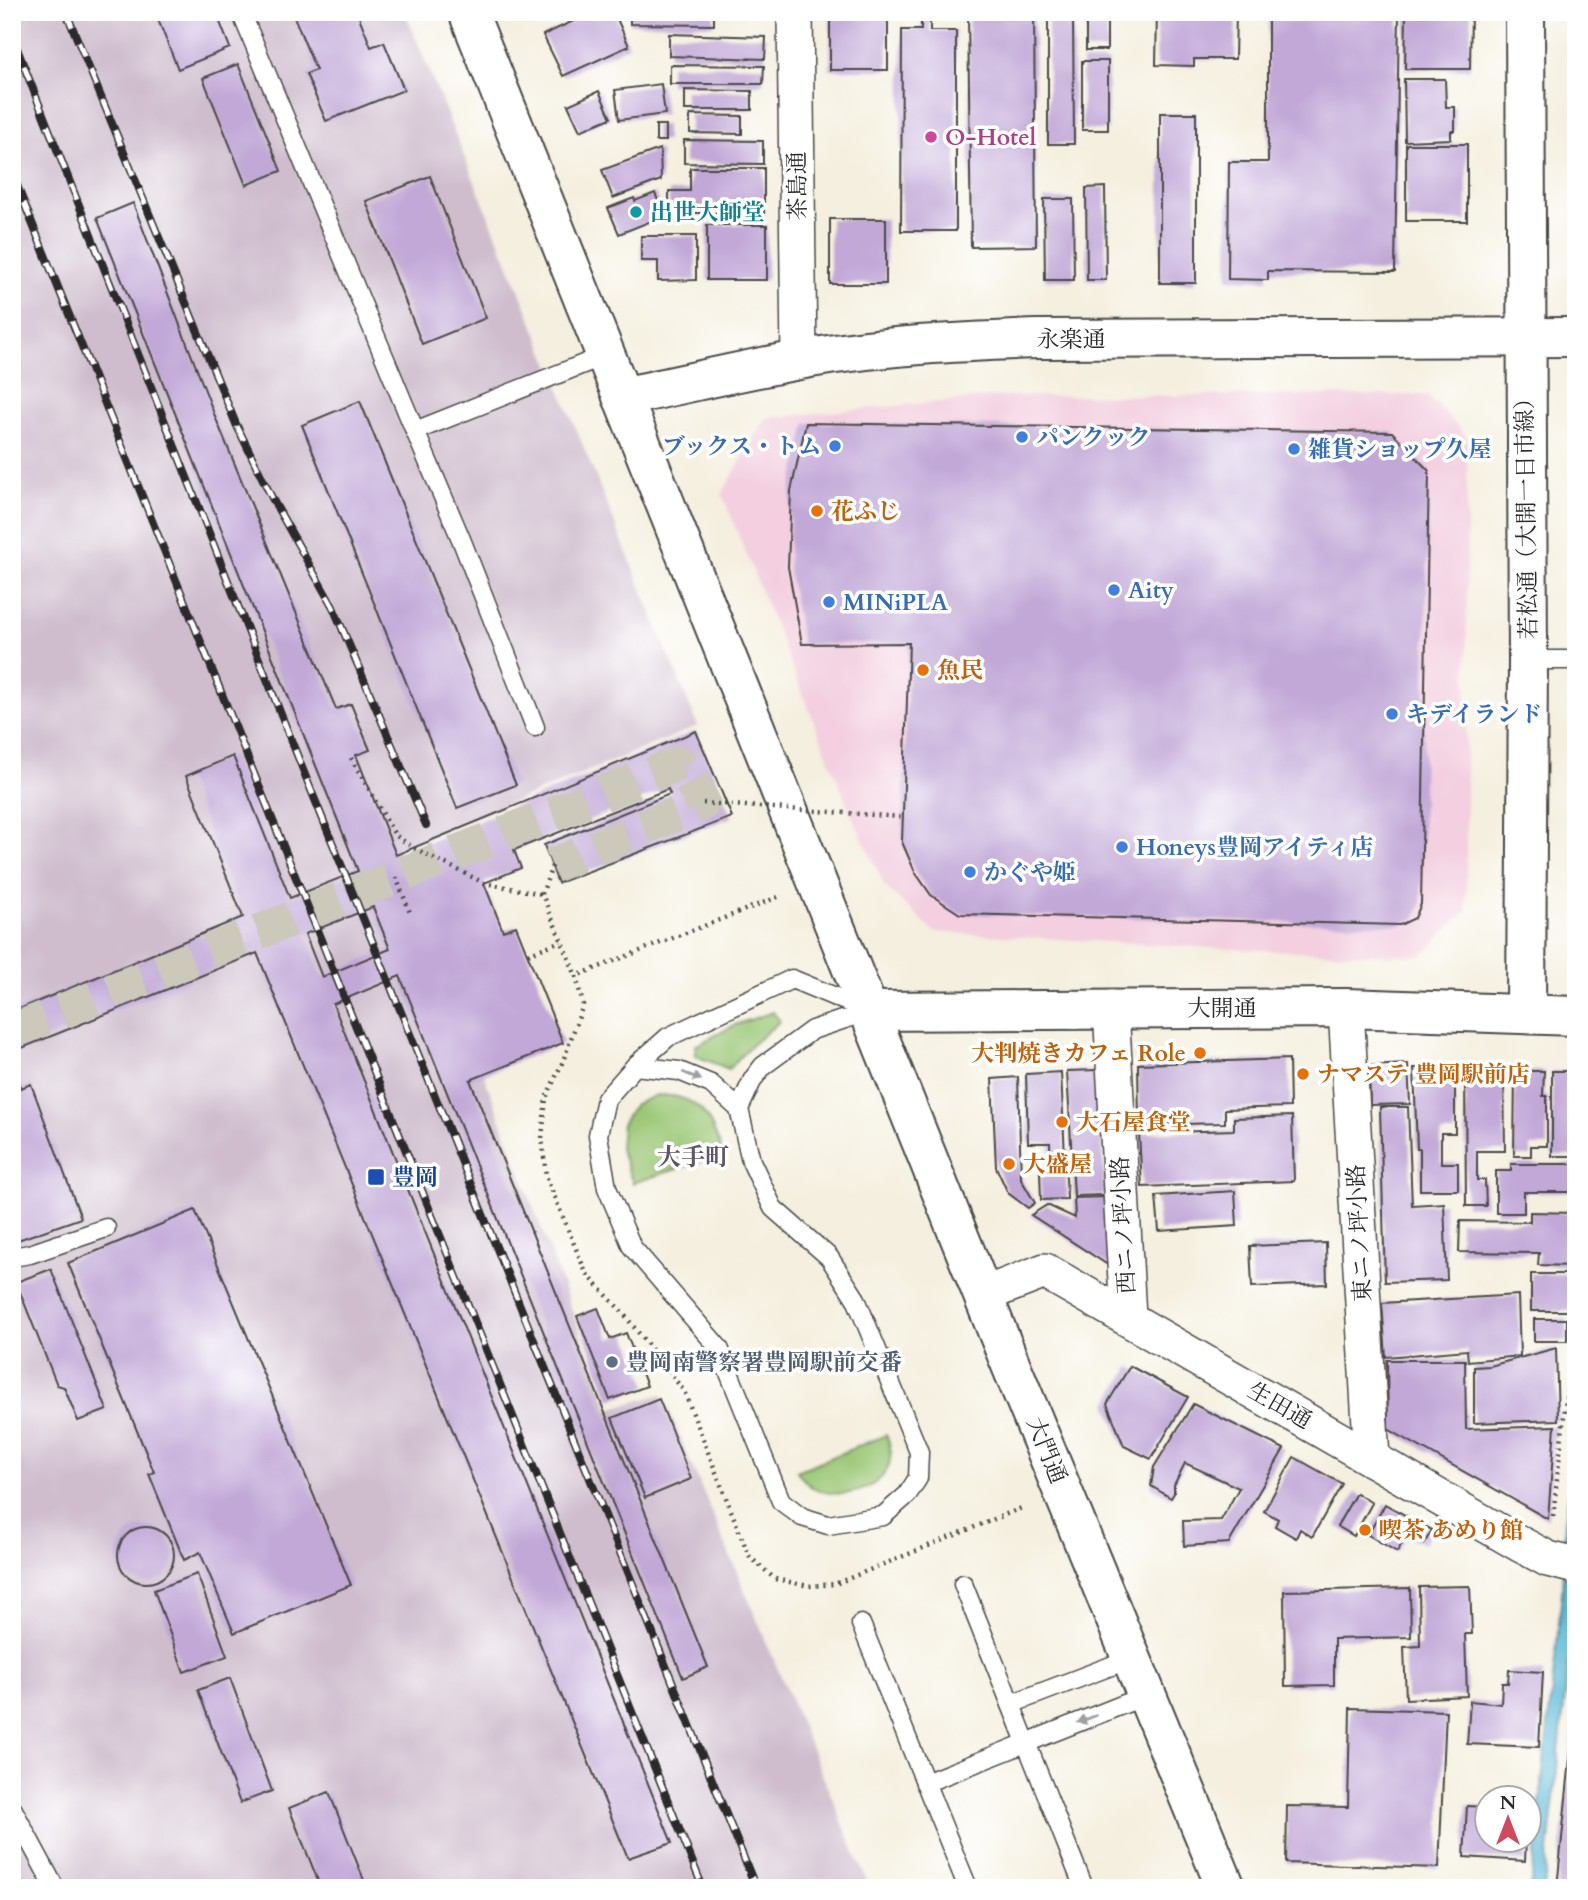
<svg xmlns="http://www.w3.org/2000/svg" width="1588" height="1900" font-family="Cardo,'Noto Serif JP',serif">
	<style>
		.built { fill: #f3cfdf }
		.railway { fill: #cfbdce }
		.garden { fill: #9ac673; stroke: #62784f; stroke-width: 2 }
		.water { fill: #59b9d7; stroke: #427281; stroke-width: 2 }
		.building { fill: #c1a8d7; fill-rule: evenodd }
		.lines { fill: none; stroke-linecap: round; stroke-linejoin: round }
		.street-tunnel { stroke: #ccc8ba; stroke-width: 35; stroke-dasharray: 35 18; stroke-linecap: butt }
		.lane-casing { stroke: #494846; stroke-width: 21 }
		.street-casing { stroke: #494846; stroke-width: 38 }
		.secondary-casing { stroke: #494846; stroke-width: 42 }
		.path { stroke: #494846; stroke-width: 4.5; stroke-dasharray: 2 5; stroke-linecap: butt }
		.lane { stroke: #fff; stroke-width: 18 }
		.street { stroke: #fff; stroke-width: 35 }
		.secondary { stroke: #fff; stroke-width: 38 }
		.rail-casing { stroke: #2b2b2b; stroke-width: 8 }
		.rail { stroke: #fff; stroke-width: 5; stroke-dasharray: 16; stroke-linecap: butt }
		.path-bridge { stroke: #494846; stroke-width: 4.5; stroke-dasharray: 2 5; stroke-linecap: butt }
		.oneway { fill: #a0a0a0 }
		.hotel-dot { fill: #d1479c; stroke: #fff; stroke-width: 2.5 }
		.culture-dot { fill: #0f9aa8; stroke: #fff; stroke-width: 2.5 }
		.shop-dot { fill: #3f7fe0; stroke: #fff; stroke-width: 2.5 }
		.food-dot { fill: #e8710a; stroke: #fff; stroke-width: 2.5 }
		.transit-dot { fill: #1a4fb4; stroke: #fff; stroke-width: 2.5 }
		.service-dot { fill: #5c6f8a; stroke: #fff; stroke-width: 2.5 }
		.labels { text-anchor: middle; stroke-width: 7; stroke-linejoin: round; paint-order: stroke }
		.hotel-label { font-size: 23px; font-weight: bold; fill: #b23c85; stroke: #fff; text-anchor: start }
		.street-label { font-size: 23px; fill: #2b2b2b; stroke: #fff }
		.culture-label { font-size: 23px; font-weight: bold; fill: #0d838f; stroke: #fff; text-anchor: start }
		.shop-label { font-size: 23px; font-weight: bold; fill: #366cbe; stroke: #fff; text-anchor: start }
		.food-label { font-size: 23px; font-weight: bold; fill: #c56008; stroke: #fff; text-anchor: start }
		.transit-label { font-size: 23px; font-weight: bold; fill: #164399; stroke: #fff; text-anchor: start }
		.service-label { font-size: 23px; font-weight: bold; fill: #4e5e75; stroke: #fff; text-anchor: start }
		.neighbourhood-label { font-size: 24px; font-weight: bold; fill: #605767; stroke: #fff }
	</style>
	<rect width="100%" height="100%" fill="#fff"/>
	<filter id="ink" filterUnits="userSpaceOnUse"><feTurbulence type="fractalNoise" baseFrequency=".0143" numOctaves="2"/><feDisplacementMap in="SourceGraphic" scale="14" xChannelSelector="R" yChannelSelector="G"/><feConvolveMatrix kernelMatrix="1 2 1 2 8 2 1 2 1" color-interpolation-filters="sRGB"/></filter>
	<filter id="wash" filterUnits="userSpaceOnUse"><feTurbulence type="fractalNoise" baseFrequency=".00686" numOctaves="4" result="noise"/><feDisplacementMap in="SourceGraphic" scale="28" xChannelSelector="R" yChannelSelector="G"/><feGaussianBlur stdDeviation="1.57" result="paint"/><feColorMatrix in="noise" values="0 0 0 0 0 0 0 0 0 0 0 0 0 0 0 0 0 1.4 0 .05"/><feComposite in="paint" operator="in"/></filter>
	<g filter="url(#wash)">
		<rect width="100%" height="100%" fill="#f4efde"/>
		<path class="built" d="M1428,395L1467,437L1466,911L1421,956L1232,949L934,932L885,886L852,816L722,494L765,418L1003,396Z"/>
		<path class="railway" d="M12,12H405L698,726L399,849L609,1409L662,1394L870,1888H12Z"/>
		<g class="garden">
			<path d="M773,1012L780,1021L748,1048L729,1069L696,1056L695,1046L735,1025Z"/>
			<path d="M657,1095C702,1095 709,1117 723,1154L633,1183L620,1149L622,1124L635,1104Z"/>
			<path d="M886,1435C908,1481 848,1507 812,1487C806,1484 801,1476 797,1471Z"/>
		</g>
		<path class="water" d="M1576,1433V1597L1544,1888H1531L1562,1593L1565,1524Z"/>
		<g id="blocks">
			<g class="building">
				<path d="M155,12H216L230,48L178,69Z"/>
				<path d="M292,12H357L371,47L384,42L404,90L326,121L306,74L316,70Z"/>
				<path d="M593,12H614L629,46L563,76L543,35Z"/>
				<path d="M630,12H714V25L630,24Z"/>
				<rect x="830" y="12" width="58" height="58"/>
				<path d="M968,12H1034L1036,246L971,247Z"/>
				<path d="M1048,12H1073L1074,144H1048Z"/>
				<rect x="1086" y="12" width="21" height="38"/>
				<path d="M1157,12H1236L1235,59H1194V66L1156,65Z"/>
				<path d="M1268,12H1399L1395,272L1268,271V280L1228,279L1229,162H1268Z"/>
				<path d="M1406,12H1471L1470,69H1405Z"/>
				<path d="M921,15H930V31H956V231H901L902,30H921Z"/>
				<path d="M669,34L766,37L765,59L669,56Z"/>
				<rect x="1082" y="61" width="26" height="69"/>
				<path d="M238,64L281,171L246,185L203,78Z"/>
				<path d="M670,65L764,66L763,84H670Z"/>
				<path d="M1404,79H1445L1446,107H1455V131H1451V139L1405,141Z"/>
				<path d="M661,84L665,114L619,120L615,90Z"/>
				<path d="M685,90L752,91V110H685Z"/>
				<path d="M599,91L611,118L580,131L568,105Z"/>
				<rect x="1160" y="113" width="36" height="170"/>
				<path d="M690,115L742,116V134L690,133Z"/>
				<rect x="656" y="125" width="10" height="16"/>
				<path d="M684,140L763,141V164L684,163Z"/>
				<rect x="1406" y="144" width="61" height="77"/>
				<path d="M660,149L661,180L613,198L602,170Z"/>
				<path d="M690,168H764V213H669V191H690Z"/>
				<path d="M430,176L486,318L422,344L366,201Z"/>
				<path d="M1105,187L1106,280H1087L1086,188Z"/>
				<path d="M655,193L664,216L619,234L608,208L634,198L635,201Z"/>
				<path d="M1044,199H1073L1074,280H1045Z"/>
				<path d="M133,203L216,419L336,709L351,704L370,750L356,755L396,855L696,731L732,817L558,883L544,845L670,794L668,789L514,850L521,868L484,883L503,931L516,926L563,1043L470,1080L708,1667L683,1678L400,976L333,1004L672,1843L628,1858L257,953L12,1052V1012L243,917L186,776L233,756L290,898L358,871L97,218ZM373,907L390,949L322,977L305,934Z"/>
				<rect x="830" y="219" width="56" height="65"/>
				<rect x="707" y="225" width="60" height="55"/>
				<path d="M641,236H696V280L658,281V261H641Z"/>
				<path d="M360,401L516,785L457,808L302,425Z"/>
				<path d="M806,423L1392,432L1429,471L1421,904L1415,918L1400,925L960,914L931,895L915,872L902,842L909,643L802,644L788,567L791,491Z"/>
				<path d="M1289,1059L1290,1107L1225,1109V1123L1139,1125L1138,1064Z"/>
				<path d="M1408,1064L1410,1104L1370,1105L1369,1066Z"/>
				<path d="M1414,1068H1455V1133H1441V1163H1458V1190H1420V1149H1417Z"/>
				<path d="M1098,1070L1105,1195L1074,1196L1067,1071Z"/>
				<path d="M1465,1071H1504L1505,1151H1477V1180H1485L1486,1206H1466Z"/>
				<path d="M1515,1071H1544L1543,1096H1547V1146H1531V1156H1514Z"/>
				<rect x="1552" y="1071" width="24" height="85"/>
				<path d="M1061,1072L1067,1199L1041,1200L1040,1172H1051L1050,1143H1028L1026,1074Z"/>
				<path d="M17,1077L21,1088L31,1084L81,1218L15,1241L12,1234V1079Z"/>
				<path d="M1018,1077L1021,1179L1035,1203L1028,1208L1008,1193L996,1167L992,1079Z"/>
				<path d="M1380,1107H1408L1412,1205L1444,1203L1447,1280L1385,1282Z"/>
				<path d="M1292,1116L1294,1181L1142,1187L1139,1133L1234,1130V1118Z"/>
				<path d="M1511,1164H1576V1192H1524V1213H1496V1171H1511Z"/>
				<path d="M1235,1191L1237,1226L1159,1231L1156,1196Z"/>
				<path d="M1106,1197L1111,1267L1031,1215L1047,1205L1075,1218L1074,1198Z"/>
				<path d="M195,1210L351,1585L234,1633L200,1552L184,1560L149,1474L154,1472L68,1263Z"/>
				<path d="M1530,1212L1575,1213L1574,1266L1538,1265L1539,1253L1459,1252L1460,1221L1530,1222Z"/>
				<path d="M1326,1243L1327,1284L1252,1287L1250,1246Z"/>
				<path d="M51,1269L107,1410L78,1421L64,1387L57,1385L16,1282Z"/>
				<path d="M1531,1274H1569L1570,1311H1531Z"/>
				<path d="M1518,1295L1520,1356L1468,1361L1467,1350L1386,1357L1382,1303Z"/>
				<path d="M598,1308L610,1339L626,1333L647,1386L610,1400L577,1316Z"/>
				<rect x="1534" y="1319" width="33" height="22"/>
				<path d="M1556,1348L1558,1420L1474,1423V1367L1490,1366Z"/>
				<path d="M1387,1360H1465L1466,1429L1555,1426L1548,1519L1388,1429Z"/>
				<path d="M1130,1366L1188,1397L1151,1459L1124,1446L1107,1404Z"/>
				<path d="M659,1399L691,1479L645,1498L612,1418Z"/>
				<path d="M1193,1404L1284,1449L1229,1543L1184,1546L1183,1521L1221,1520L1239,1488L1185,1463L1174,1485V1493L1171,1498L1151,1486L1154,1467Z"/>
				<path d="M1294,1457L1342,1484L1312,1537L1300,1529L1296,1538L1275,1526L1278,1519L1264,1511Z"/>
				<path d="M1356,1493L1372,1503L1354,1536L1337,1526Z"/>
				<path d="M1385,1504L1432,1530L1424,1544L1407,1535L1397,1552L1368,1535Z"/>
				<circle cx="146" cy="1555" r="28"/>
				<path d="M197,1574L227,1656L184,1672L154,1590Z"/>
				<path d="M1470,1586L1472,1634H1465L1467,1696L1406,1699L1404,1647L1420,1646L1419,1587Z"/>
				<path d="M1410,1588L1411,1637L1334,1639V1685L1285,1686L1284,1591Z"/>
				<path d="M1509,1670L1543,1672L1539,1747L1467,1744L1470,1701L1501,1704L1502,1683H1508Z"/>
				<path d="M230,1678L272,1791L240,1803L198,1690Z"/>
				<path d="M1350,1708L1446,1711L1439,1868L1286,1863L1287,1806L1348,1807Z"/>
				<path d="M1574,1719H1576V1888H1557Z"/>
				<path d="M329,1792L367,1888H321L289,1808Z"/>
				<path d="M1467,1806L1486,1807V1840H1526L1525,1861L1464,1857Z"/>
			</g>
		</g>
	</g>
	<g filter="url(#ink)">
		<use href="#blocks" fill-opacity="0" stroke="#494846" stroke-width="2"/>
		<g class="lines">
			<path class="street-tunnel" d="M12,1031L680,763L703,803L552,866"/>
			<defs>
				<g id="lane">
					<path d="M241,12L415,431"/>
					<path d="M1528,660H1576"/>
					<path d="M535,727L461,539L415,431L606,355"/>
					<path d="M792,979L869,1011L812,1030L763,1066L753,1079L739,1109L751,1161L773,1208L829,1257L856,1299L919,1452L918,1478L907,1495L883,1516L828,1525L802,1517L781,1501L719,1348L632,1247L607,1188L598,1135L606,1099L635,1066L668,1037Z"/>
					<path d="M635,1066L679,1071L711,1084L739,1109"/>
					<path d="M12,1257L30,1254L106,1228"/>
					<path d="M963,1584L1084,1888"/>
					<path d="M861,1624L968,1888"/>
					<path d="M1011,1704L1132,1658"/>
					<path d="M925,1783L1147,1695"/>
					<path d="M12,1808L55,1888"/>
				</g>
				<g id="street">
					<path d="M795,12L799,360"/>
					<path d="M1111,1008L1128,1317"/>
					<path d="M1346,1008L1372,1459"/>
					<path d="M983,1295L1045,1271L1520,1544L1548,1559L1576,1566"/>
				</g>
				<g id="secondary">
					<path d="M468,12L1008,1358L1226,1888"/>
					<path d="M1525,12L1528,660L1526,1014"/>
					<path d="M622,397C685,384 747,369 810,358C885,345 962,342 1038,339L1576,337"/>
					<path d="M869,1011L1346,1008L1576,1016"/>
				</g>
			</defs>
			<use href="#lane" class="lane-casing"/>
			<use href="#street" class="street-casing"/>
			<use href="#secondary" class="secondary-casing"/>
			<g class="path">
				<path d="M351,758L395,835L414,848L484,883L542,894"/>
				<path d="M552,866L542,894L576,976"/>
				<path d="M396,877L411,915"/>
				<path d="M778,897L576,976L583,1005L563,1061L546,1098L542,1138L546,1176L586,1273L623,1313L684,1391L749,1556L775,1579L809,1586L835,1584L1024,1507"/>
				<path d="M528,954L561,941"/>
				<path d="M1553,1516L1576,1308"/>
			</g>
			<use href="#lane" class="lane"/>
			<use href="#street" class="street"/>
			<use href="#secondary" class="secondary"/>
			<defs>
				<g id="rail">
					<path d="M66,12L236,424L274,502L333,607L426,825"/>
					<path d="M12,36L307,780L756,1888"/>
					<path d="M12,173L703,1888"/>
				</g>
			</defs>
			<use href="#rail" class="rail-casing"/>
			<use href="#rail" class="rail"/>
			<path class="path-bridge" d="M703,803L902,817"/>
		</g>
		<defs><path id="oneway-solid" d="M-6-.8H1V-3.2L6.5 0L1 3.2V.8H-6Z" transform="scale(1.75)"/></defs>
		<g class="oneway">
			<use href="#oneway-solid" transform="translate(692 1076) rotate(22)"/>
			<use href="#oneway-solid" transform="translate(1087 1719) rotate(159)"/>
		</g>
	</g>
	<circle class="hotel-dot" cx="931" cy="137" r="7"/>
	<circle class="culture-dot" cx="636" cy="212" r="7"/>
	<g class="shop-dot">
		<circle cx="1022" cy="437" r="7"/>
		<circle cx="835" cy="446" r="7"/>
		<circle cx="1294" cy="449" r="7"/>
		<circle cx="1114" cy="590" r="7"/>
		<circle cx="829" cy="602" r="7"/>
		<circle cx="1392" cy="714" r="7"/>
		<circle cx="1122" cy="847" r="7"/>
		<circle cx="970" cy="872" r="7"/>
	</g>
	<g class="food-dot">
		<circle cx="817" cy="511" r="7"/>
		<circle cx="923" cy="670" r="7"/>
		<circle cx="1200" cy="1053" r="7"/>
		<circle cx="1303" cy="1074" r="7"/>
		<circle cx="1062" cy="1122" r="7"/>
		<circle cx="1009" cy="1164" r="7"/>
		<circle cx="1365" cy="1530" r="7"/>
	</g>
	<rect class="transit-dot" x="367" y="1168" width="18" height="18" rx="3.5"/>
	<circle class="service-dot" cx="612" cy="1362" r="7"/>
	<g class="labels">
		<g class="hotel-label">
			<text x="945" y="145">O-Hotel</text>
		</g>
		<g class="street-label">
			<text transform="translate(797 186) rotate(-91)" y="8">茶島通</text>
			<text x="1071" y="347">永楽通</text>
			<text transform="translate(1526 513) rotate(-91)" y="8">若松通（大開一日市線）</text>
			<text x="1222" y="1016">大開通</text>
			<text transform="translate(1123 1225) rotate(-93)" y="8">西ニノ坪小路</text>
			<text transform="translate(1359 1233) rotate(-93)" y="8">東ニノ坪小路</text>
			<text transform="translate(1280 1405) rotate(30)" y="8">生田通</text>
			<text transform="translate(1047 1450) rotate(68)" y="8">大門通</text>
		</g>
		<g class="culture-label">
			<text x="650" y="220">出世大師堂</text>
		</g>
		<g class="shop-label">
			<text x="1036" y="445">パンクック</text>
			<text x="821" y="454" text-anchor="end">ブックス・トム</text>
			<text x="1308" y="457">雑貨ショップ久屋</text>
			<text x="1128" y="598">Aity</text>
			<text x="843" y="610">MINiPLA</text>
			<text x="1406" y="722">キデイランド</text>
			<text x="1136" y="855">Honeys豊岡アイティ店</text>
			<text x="984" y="880">かぐや姫</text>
		</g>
		<g class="food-label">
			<text x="831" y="519">花ふじ</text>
			<text x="937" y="678">魚民</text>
			<text x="1186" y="1061" text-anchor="end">大判焼きカフェ Role</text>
			<text x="1317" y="1082">ナマステ 豊岡駅前店</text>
			<text x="1076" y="1130">大石屋食堂</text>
			<text x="1023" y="1172">大盛屋</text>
			<text x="1379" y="1538">喫茶 あめり館</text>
		</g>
		<g class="transit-label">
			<text x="392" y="1185">豊岡</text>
		</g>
		<g class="service-label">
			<text x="626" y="1370">豊岡南警察署豊岡駅前交番</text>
		</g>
		<g class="neighbourhood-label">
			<text x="693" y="1165">大手町</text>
		</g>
	</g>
	<rect width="1588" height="1900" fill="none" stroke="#fff" stroke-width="42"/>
	<g transform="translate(1508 1819)"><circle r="33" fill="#ffffff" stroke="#aaaaaa" stroke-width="2"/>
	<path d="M0-5L12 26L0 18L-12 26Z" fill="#d1495b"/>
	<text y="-10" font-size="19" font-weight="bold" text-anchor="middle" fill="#2b2b2b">N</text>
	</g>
</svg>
